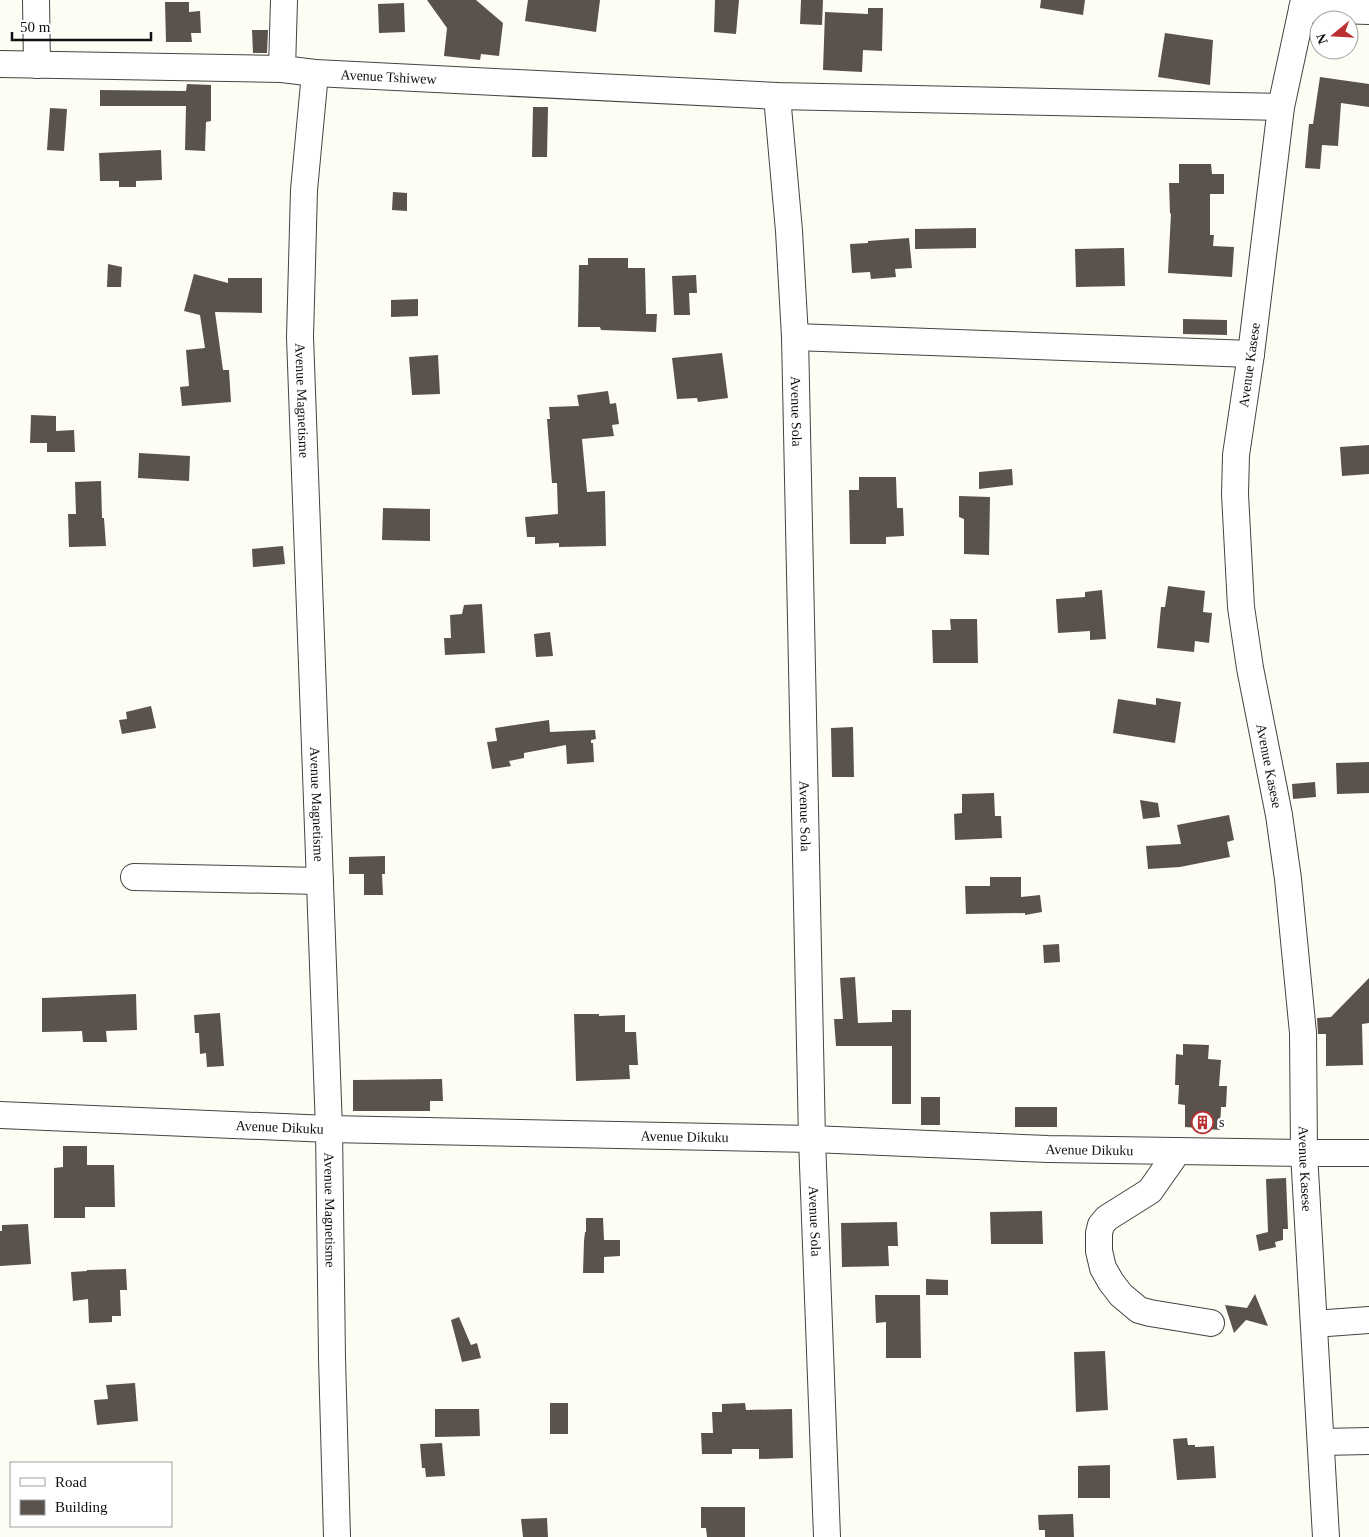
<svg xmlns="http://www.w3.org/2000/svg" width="1369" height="1537" font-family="'Times New Roman',serif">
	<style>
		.building { fill: #59524d }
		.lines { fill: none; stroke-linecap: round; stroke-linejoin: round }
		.minor-casing { stroke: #434343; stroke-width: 28 }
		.minor { stroke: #fff; stroke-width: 26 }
		.labels { text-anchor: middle; stroke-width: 5; stroke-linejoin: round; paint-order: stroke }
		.street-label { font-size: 14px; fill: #101010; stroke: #fff }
		.poi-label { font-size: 14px; fill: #101010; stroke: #fff; text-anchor: start }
	</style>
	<rect width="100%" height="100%" fill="#fefdf4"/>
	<g class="building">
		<path d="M427,0H476L503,23L499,56L481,54L480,60L444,56L447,28Z"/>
		<path d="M528,0H600L596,32L525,21Z"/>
		<path d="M715,0H739L736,34L714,32Z"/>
		<path d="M801,0H823L822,25L800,24Z"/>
		<path d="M1041,0H1085L1083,15L1040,8Z"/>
		<path d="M165,2H189V12L200,11L201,33H191L192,42H166Z"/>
		<path d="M404,3L405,32L379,33L378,4Z"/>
		<path d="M868,8H883L882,51L863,50L862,72L823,70L825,12L868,14Z"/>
		<path d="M252,30H268L267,53H253Z"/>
		<path d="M1165,33L1213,40L1210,85L1158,77Z"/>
		<path d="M1320,77L1369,84V107L1341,103L1338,146L1322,145L1320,169L1305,168L1309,124H1313Z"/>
		<path d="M187,84L211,85V121L206,122L205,151L185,150L186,106H100V90L186,91Z"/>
		<path d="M533,107H548L547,157H532Z"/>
		<path d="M50,108L67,109L64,151L47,150Z"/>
		<path d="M161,150L162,180L136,181V187H119V181H100L99,153Z"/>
		<path d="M1179,164H1211L1212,174H1224V194H1210V235H1214L1213,246L1234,247L1232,277L1168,273L1171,213L1170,214L1169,183H1179Z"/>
		<path d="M393,192L407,193V211L392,210Z"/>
		<path d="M976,228V248L915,249V229Z"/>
		<path d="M909,238L912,268L895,269L896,277L871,279L870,272L852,273L850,244L868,243V241Z"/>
		<path d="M1124,248L1125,286L1076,287L1075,249Z"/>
		<path d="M588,258H628V268H645L646,314H657L656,332L601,330L600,327H578L579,265H588Z"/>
		<path d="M108,264L122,267L121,287H107Z"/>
		<path d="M194,274L228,283V278H262V313L215,312L223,370H229L231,402L182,406L180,387L189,386L186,350L205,348L200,315L184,311Z"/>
		<path d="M696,275L697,293H689L690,315H674L672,276Z"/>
		<path d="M418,299V316L391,317V300Z"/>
		<path d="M1183,319L1227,320V335L1183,334Z"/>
		<path d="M722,353L728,398L698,402L697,398L677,399L672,358Z"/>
		<path d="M438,355L440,394L412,395L409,357Z"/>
		<path d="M608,391L610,404L616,403L619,424L612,425L614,436L582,439L587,492L605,491L606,546L559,547V543L535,544V537H527L525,517L558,514L557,483H552L547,419H550L549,407L579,406L577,395Z"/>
		<path d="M31,415L56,416V431L74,430L75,452H47V443H30Z"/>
		<path d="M1369,445V474L1342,476L1340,447Z"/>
		<path d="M139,453L190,456L189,481L138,478Z"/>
		<path d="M1012,469L1013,485L979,489V472Z"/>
		<path d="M859,477H896L897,508H903L904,536L886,537V544H850L849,490H859Z"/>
		<path d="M101,481L102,518H104L106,546L69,547L68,514H76L75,482Z"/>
		<path d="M959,496L990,497L989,555L964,554V519L959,517Z"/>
		<path d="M383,508L430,509V541L382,540Z"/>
		<path d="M283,546L285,564L253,567L252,549Z"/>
		<path d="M1168,586L1205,591L1203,612L1212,613L1209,643L1195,641L1194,652L1157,648L1161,607H1165Z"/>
		<path d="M1102,590L1106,639L1090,640V631L1058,633L1056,599L1085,597V592Z"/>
		<path d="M482,604L485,653L445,655L444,638H451L450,615L462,614L464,605Z"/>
		<path d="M950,619H977L978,663H933L932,630H951Z"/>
		<path d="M550,632L553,656L536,657L534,634Z"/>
		<path d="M1156,698L1181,702L1175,743L1113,733L1118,699L1156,705Z"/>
		<path d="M151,706L156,728L122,734L119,720L127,719L126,712Z"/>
		<path d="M549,720L550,732L595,730L596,739L591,740V743H593L594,762L567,764L566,745L524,753V758L509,761L511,766L492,769L487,742L497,741L495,728Z"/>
		<path d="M853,727L854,777H832L831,728Z"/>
		<path d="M1369,762V793L1337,794L1336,763Z"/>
		<path d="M1315,782L1316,797L1293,799L1292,784Z"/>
		<path d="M994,793L995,816H1001L1002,838L955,840L954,814L962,813V794Z"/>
		<path d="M1140,800L1158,803L1160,817L1143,819Z"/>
		<path d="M1229,815L1234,840L1227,842L1230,857L1180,867L1148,869L1146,846L1181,844L1177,825Z"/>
		<path d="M385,856V874H382L383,895H364V874H349V857Z"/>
		<path d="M990,877H1021V897L1040,895L1042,912L1025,915V913L966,914L965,886H990Z"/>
		<path d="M1059,944L1060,962L1044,963L1043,945Z"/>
		<path d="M855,977L858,1023L892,1022V1010H911V1104H892V1046H836L834,1019H843L840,978Z"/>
		<path d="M1369,978V1023L1362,1024L1363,1065L1326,1066V1034H1318L1317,1018L1331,1017Z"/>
		<path d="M136,994L137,1030L106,1031L107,1042H83L82,1031L42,1032V998Z"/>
		<path d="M220,1013L224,1066L207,1067L206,1053L200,1054L199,1033H195L194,1015Z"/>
		<path d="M574,1014H599V1016L625,1015V1032H636L638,1065H629L630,1079L576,1081Z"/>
		<path d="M1183,1044L1209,1045L1208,1059L1221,1060L1219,1086H1227L1226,1107H1221L1220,1130L1185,1127V1105L1178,1104L1179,1085H1175L1176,1054L1183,1055Z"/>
		<path d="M442,1079L443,1101H430V1111H353V1080Z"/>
		<rect x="921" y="1097" width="19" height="28"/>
		<rect x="1015" y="1107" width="42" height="20"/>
		<path d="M63,1146H87V1165H114L115,1207H85V1218H54V1168L63,1167Z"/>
		<path d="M1286,1178L1288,1229H1283V1240L1275,1242L1276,1247L1259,1251L1256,1235L1268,1232L1266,1179Z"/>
		<path d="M1042,1211L1043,1244H991L990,1212Z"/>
		<path d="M586,1218H603L604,1240H620V1256L604,1257V1273H583L584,1241L585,1232H586Z"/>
		<path d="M897,1222L898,1246H888L889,1266L842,1267L841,1223Z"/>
		<path d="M28,1224L31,1264L0,1266V1231H2V1225Z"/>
		<path d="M126,1269L127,1290H120L121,1316H112V1322L89,1323L88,1299L73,1301L71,1272L87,1271V1270Z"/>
		<path d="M926,1279L948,1280V1295H926Z"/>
		<path d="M1255,1294L1268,1326L1246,1320L1234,1333L1225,1305L1247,1308Z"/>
		<path d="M875,1295H920L921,1358H886V1322L876,1323Z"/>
		<path d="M459,1317L471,1345L477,1343L481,1358L462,1362L451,1320Z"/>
		<path d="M1105,1351L1108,1410L1076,1412L1074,1352Z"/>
		<path d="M135,1383L138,1421L97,1425L94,1400L108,1399L106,1385Z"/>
		<rect x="550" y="1403" width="18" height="31"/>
		<path d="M745,1403L746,1410L792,1409L793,1458L759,1459V1449H732V1454H702L701,1433H713L712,1412H722V1404Z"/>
		<path d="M435,1409H479L480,1436L435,1437Z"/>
		<path d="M1187,1438L1188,1445H1195V1447L1214,1446L1216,1478L1177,1480L1173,1439Z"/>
		<path d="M442,1443L445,1476L426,1477L425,1468H422L420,1444Z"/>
		<path d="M1110,1465V1498H1078V1466Z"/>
		<path d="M701,1507H745V1537H707L706,1528H701Z"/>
		<path d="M1073,1514L1074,1537H1045V1530H1039L1038,1515Z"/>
		<path d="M547,1518L548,1537H523L521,1519Z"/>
	</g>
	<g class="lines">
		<defs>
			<g id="minor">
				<path d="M36,0L37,65"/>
				<path id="s1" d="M1304,0L1281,107L1251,354L1236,455L1235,494L1241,607L1250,668L1279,815L1288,879L1303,1033L1304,1153L1326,1537"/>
				<path d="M1302,9L1369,11"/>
				<path id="s2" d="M0,64L282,69L315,73L777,96L1281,107"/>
				<path d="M282,69L284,0"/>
				<path id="s3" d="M315,73L304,190L300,337L329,1129L332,1358L337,1537"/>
				<path id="s4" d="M777,96L789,231L795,337L812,1139L827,1537"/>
				<path d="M795,337L1251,354"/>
				<path d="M134,877L320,881"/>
				<path id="s5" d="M0,1115L329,1129L812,1139L1048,1149L1304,1153H1369"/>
				<path d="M1178,1151L1150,1191L1107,1218L1101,1225L1099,1233V1251L1103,1268L1111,1282L1121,1295L1139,1310L1150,1313L1211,1323"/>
				<path d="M1314,1324L1369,1320"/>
				<path d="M1321,1442L1369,1441"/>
			</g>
		</defs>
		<use href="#minor" class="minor-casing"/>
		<use href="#minor" class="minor"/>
	</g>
	<defs>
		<symbol id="building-ring" viewBox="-11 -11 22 22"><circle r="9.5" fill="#fff" stroke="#ba2f30" stroke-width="1.5"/><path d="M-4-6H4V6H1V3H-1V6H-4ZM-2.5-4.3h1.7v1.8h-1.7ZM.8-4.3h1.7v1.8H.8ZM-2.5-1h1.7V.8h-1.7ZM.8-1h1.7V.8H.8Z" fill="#ba2f30"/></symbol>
	</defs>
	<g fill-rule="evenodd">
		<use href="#building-ring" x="1190" y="1110" width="25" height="25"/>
	</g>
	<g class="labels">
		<g class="street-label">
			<text dy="5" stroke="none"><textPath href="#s2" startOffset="389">Avenue Tshiwew</textPath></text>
			<text transform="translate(1249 365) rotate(-82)" y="5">Avenue Kasese</text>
			<text dy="5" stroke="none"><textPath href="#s3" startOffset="328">Avenue Magnetisme</textPath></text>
			<text dy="5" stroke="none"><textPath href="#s4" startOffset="316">Avenue Sola</textPath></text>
			<text dy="5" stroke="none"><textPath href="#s1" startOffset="774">Avenue Kasese</textPath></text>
			<text dy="5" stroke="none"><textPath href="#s3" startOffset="732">Avenue Magnetisme</textPath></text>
			<text dy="5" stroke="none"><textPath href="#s4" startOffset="721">Avenue Sola</textPath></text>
			<text dy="5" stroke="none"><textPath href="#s5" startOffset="280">Avenue Dikuku</textPath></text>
			<text dy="5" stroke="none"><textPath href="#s5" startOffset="685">Avenue Dikuku</textPath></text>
			<text dy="5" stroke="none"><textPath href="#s5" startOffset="1090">Avenue Dikuku</textPath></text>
			<text dy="5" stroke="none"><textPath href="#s1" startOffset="1179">Avenue Kasese</textPath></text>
			<text dy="5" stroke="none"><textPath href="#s3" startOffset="1138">Avenue Magnetisme</textPath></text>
			<text dy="5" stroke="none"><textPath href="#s4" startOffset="1126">Avenue Sola</textPath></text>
		</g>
		<g class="poi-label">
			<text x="1219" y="1127">s</text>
		</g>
	</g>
	<rect x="10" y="1462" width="162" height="65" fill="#ffffff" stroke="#9f9f9f"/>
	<rect x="20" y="1478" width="25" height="8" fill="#ffffff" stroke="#9f9f9f"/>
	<text x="55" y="1487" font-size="15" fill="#101010">Road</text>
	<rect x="20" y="1500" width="25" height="15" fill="#59524d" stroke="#9f9f9f"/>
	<text x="55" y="1512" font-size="15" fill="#101010">Building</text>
	<g transform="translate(1334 35) rotate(252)"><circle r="24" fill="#ffffff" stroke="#9f9f9f"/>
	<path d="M0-4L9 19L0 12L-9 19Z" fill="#ba2f30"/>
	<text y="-8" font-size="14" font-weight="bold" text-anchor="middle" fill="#101010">N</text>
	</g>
	<path d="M12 32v8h139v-8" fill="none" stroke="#101010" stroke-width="2.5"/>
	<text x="20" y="32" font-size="15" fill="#101010" stroke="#ffffff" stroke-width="4" paint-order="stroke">50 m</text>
</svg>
